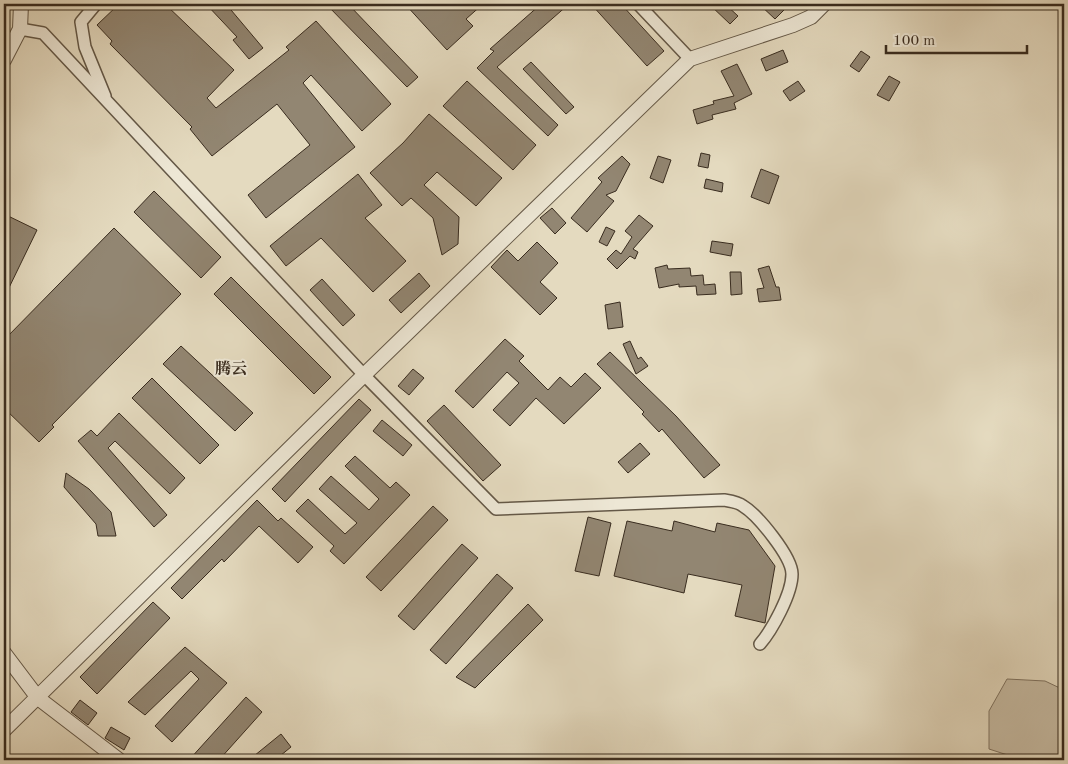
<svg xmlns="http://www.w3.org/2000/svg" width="1068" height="764" font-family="'Old Standard TT','Noto Serif SC',serif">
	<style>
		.green { fill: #c7bca4; stroke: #807462 }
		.building { fill: #928672; stroke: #392c1f }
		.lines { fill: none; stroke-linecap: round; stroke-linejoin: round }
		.minor-casing { stroke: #645847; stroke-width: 14 }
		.tertiary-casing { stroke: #645847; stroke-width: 16 }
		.minor { stroke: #ede7d5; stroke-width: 11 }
		.tertiary { stroke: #ede7d5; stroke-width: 14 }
		.labels { text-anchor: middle; stroke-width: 4; stroke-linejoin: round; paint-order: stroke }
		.quarter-label { font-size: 16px; font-weight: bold; fill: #392c1f; stroke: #ede7d5 }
	</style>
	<rect width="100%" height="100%" fill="#e4dabf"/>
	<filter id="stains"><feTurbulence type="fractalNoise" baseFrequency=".004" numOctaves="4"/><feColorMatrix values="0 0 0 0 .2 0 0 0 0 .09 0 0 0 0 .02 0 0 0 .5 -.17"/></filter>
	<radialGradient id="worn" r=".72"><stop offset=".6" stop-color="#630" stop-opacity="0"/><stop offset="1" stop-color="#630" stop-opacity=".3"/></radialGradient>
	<path class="green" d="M1007,679L1045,681L1064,690V760H1023L989,749V711Z"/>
	<g class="building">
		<path d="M119,4H165L234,70L207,98L216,108L289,50L286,47L316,21L391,104L362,131L311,75L303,83L355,147L266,218L248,195L310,145L277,104L212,156L190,129L192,127L110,44L112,41L97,25Z"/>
		<path d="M206,4H226L263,48L249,59L233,40L237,37Z"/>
		<path d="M326,4H348L418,77L407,87Z"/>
		<path d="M405,4H483L466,19L473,26L447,50Z"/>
		<path d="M541,4H569L497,67L558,125L548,136L477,68L494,51L490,49Z"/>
		<path d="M591,4H621L664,51L647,66Z"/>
		<path d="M709,4H725L738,16L730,24Z"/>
		<path d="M759,4H790L775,19Z"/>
		<path d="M783,50L788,62L766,71L761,59Z"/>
		<path d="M861,51L870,57L859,72L850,66Z"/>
		<path d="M531,62L574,107L566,114L523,69Z"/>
		<path d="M737,64L752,94L734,103L736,109L712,115L713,119L697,124L693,110L714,104L713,101L734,96L721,71Z"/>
		<path d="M889,76L900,82L889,101L877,95Z"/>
		<path d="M467,81L536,145L513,170L443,106Z"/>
		<path d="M798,81L805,91L790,101L783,91Z"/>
		<path d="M429,114L502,178L476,206L437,172L424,185L459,217L458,244L442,255L433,218L411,198L402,206L370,173L403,143Z"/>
		<path d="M701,153L710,155L708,168L698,166Z"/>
		<path d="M622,156L630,164L616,191L606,195L614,201L587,232L571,218L602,182L598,178Z"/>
		<path d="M658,156L671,160L663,183L650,178Z"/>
		<path d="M761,169L779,176L769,204L751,197Z"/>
		<path d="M358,174L382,205L365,218L406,261L373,292L321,238L286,266L270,246Z"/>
		<path d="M706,179L723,183L722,192L704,188Z"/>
		<path d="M154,191L221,257L201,278L134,212Z"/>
		<path d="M552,208L566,223L555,234L540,218Z"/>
		<path d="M4,214L37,230L4,298Z"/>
		<path d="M639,215L653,226L633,249L638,252L635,259L630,256L617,269L607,259L616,250L621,254L632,237L625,231Z"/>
		<path d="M606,227L615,231L607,246L599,242Z"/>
		<path d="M114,228L181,294L52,425L54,427L39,442L4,408V340Z"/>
		<path d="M712,241L733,244L731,256L710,252Z"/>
		<path d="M537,242L558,263L540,282L557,298L540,315L491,267L507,250L518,261Z"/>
		<path d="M667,265L668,269L690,268L691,276L703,275L704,285L715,284L716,294L697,295L696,286L679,287V284L659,288L655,268Z"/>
		<path d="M769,266L776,287H779L781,300L759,302L757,289L764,288L758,269Z"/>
		<path d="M730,272H741L742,294L731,295Z"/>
		<path d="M419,273L430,286L401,313L389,300Z"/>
		<path d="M231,277L331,377L314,394L214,294Z"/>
		<path d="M322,279L355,315L343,326L310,290Z"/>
		<path d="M620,302L623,327L608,329L605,305Z"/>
		<path d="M505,339L524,356L519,361L548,390L560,377L571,387L585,373L601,388L564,424L536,398L510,426L493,410L519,383L507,372L473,408L455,391Z"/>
		<path d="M630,341L638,359L641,357L648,366L636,374L623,344Z"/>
		<path d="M181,346L253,413L235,431L163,364Z"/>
		<path d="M610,352L676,416L720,465L704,478L662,429L659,432L642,414L644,412L597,364Z"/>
		<path d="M413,369L424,378L409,395L398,386Z"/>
		<path d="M152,378L219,445L200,464L132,398Z"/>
		<path d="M359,399L371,410L285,502L272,489Z"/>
		<path d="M444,405L501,465L483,481L427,421Z"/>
		<path d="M119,413L185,478L170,494L115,441L108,448L167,515L154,527L78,441L91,430L97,436Z"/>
		<path d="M382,420L412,445L403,456L373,431Z"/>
		<path d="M640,443L650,454L628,473L618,462Z"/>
		<path d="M355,456L390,488L396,482L410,495L344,564L330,551L334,546L296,511L308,499L345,534L357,523L319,489L331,476L369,510L379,499L345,466Z"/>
		<path d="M66,473L89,489L111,512L116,536H98L96,524L64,487Z"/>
		<path d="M257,500L278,521L281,518L313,547L298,563L259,526L224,562L222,559L182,599L171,588Z"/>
		<path d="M433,506L448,520L381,591L366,577Z"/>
		<path d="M588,517L611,523L599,576L575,571Z"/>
		<path d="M627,521L672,531L674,521L715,532L717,523L749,530L775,566L765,623L735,616L742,585L688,574L684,593L614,576Z"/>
		<path d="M462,544L478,558L414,630L398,616Z"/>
		<path d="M497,574L513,588L446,664L430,650Z"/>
		<path d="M153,602L170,618L97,694L80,677Z"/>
		<path d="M528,604L543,620L475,688L456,677Z"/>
		<path d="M185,647L227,683L172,742L155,726L199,679L191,671L145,715L128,702Z"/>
		<path d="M246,697L262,712L219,760H189Z"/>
		<path d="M80,700L97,713L88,725L71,712Z"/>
		<path d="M111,727L130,738L124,750L105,738Z"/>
		<path d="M281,734L291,747L275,760H249Z"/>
	</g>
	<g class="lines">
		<defs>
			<g id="minor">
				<path d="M96,4L81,22L85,47L105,96"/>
				<path d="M638,4L690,59"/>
				<path d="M20,29L43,33L364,375L496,509L724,500C730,501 738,502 743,506C758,515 792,557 792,574C792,594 772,630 760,644"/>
			</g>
			<g id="tertiary">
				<path d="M4,60L20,29L21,4"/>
				<path d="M4,653L38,698L119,760"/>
				<path d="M4,730L364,375L690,59L793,25L811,17L824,4"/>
			</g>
		</defs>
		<use href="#minor" class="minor-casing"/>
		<use href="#tertiary" class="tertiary-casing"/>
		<use href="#minor" class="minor"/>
		<use href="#tertiary" class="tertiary"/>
	</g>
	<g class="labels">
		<g class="quarter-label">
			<text x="231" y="374">腾云</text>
		</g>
	</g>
	<rect width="1068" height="764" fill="none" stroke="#e4dabf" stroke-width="20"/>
	<rect x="5" y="5" width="1058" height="754" fill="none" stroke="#392c1f" stroke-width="2.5"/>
	<rect x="10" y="10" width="1048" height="744" fill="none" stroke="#392c1f"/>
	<path d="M886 45v8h141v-8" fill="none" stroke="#392c1f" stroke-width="2.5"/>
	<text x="893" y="45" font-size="15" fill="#392c1f" stroke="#ede7d5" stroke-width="4" paint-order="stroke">100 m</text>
	<rect width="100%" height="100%" filter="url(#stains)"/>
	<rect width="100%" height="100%" fill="url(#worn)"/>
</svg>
